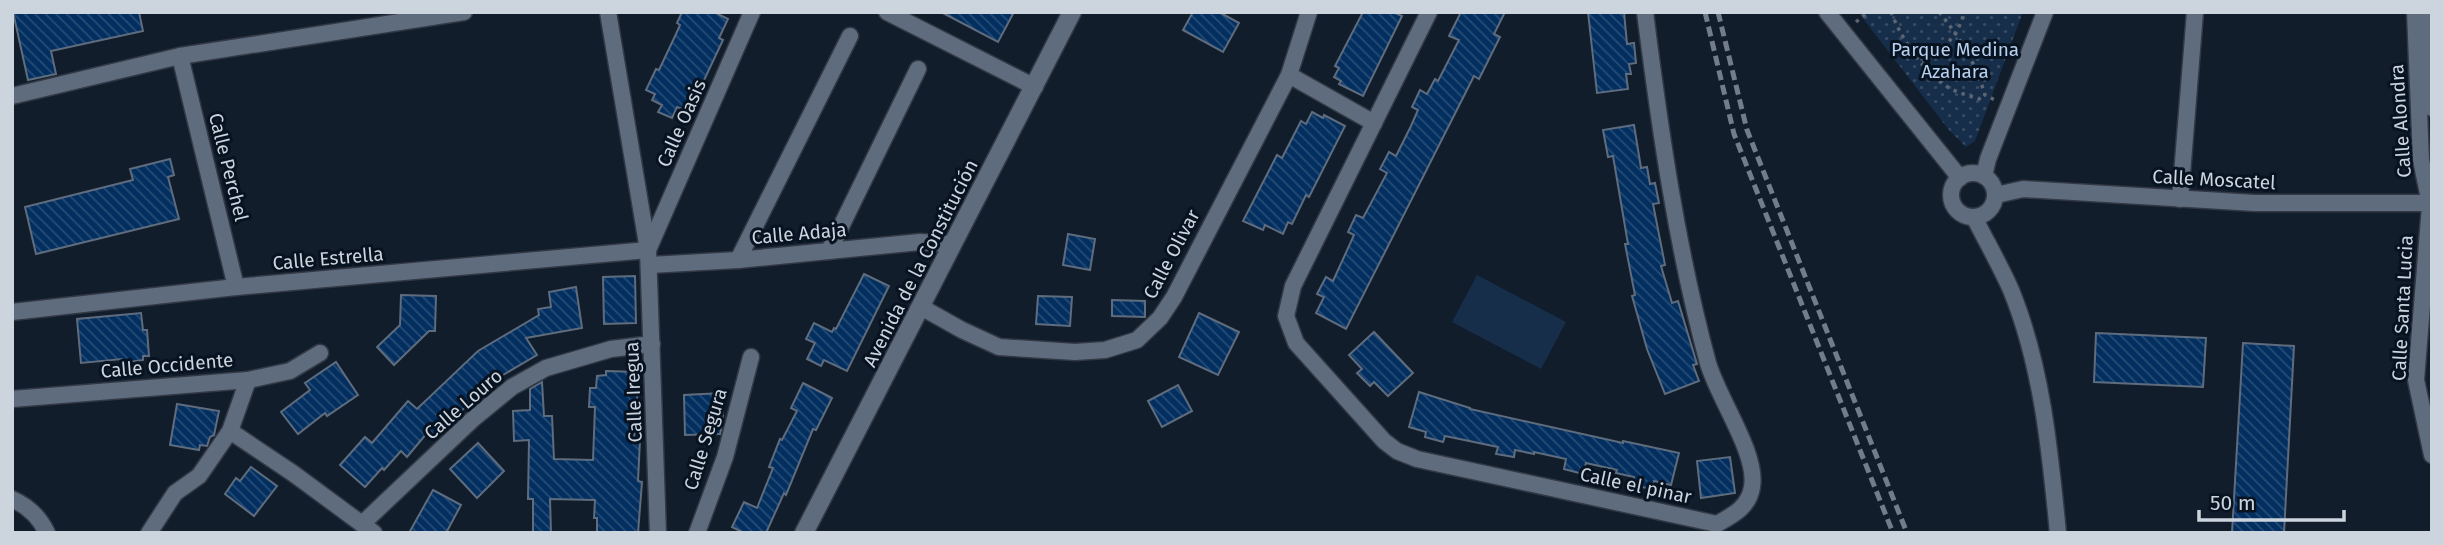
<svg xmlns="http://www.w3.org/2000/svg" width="2444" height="545" font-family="'Fira Sans',sans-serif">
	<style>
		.grass { fill: url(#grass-dots) }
		.pitch { fill: #172e4b }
		.building { fill: url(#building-back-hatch); stroke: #5e6c7e; stroke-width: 2 }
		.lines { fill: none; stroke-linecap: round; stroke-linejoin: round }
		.street-casing { stroke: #323844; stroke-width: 19 }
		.secondary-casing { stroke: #323844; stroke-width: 21 }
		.path { stroke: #5c6673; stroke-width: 3.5; stroke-dasharray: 3.5 5; stroke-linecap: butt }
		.street { stroke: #5e6c7e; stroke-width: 16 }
		.secondary { stroke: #5e6c7e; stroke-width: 18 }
		.rail { stroke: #737d89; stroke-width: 5; stroke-dasharray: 10 5; stroke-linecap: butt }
		.labels { text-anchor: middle; stroke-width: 6; stroke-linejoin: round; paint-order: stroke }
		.park-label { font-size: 19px; fill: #b8d0ef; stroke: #081321 }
		.street-label { font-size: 19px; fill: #ccd4de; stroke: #081321 }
	</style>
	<defs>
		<pattern id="grass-dots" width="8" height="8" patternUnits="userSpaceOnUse" patternTransform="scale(1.75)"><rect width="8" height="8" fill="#172e4b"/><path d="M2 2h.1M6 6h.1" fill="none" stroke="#384b64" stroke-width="1.8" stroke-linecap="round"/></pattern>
		<pattern id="building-back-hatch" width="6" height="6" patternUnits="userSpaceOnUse" patternTransform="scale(1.75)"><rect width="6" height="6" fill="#022f5f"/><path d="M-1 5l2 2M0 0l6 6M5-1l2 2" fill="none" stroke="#264c76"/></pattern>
	</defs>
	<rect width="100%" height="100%" fill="#111d2b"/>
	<path class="grass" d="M1858,12H2023L1975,141L1966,147L1949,130Z"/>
	<path class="pitch" d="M1477,275L1566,322L1541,369L1452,322Z"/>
	<g class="building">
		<path d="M13,12H139L143,31L51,51L56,74L28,80Z"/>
		<path d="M682,12H714L728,19L719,38L723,40L698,93L694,91L685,110L677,107L672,118L658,112L662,105L652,100L655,94L646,90L656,69L659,70L676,34L680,25L677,23Z"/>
		<path d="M941,12H1014L998,42Z"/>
		<path d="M1193,12H1219L1239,23L1223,52L1183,30Z"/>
		<path d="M1363,12H1393L1402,16L1363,96L1339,84L1341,81L1334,77L1339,68L1335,66Z"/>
		<path d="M1461,12H1505L1494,34L1500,37L1479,79L1474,76L1346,329L1316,313L1324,297L1317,294L1326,277L1333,281L1354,235L1348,232L1356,215L1363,218L1387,173L1380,169L1389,152L1396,156L1411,126L1418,110L1412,107L1420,90L1427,94L1435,79L1438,81L1459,40L1449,36Z"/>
		<path d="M1588,12H1624L1627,44L1634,43L1636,63L1629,64L1631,74H1626L1628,89L1597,93Z"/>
		<path d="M1312,112L1323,118L1324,115L1345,126L1309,197L1306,195L1292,224L1288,222L1283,234L1265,225L1263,230L1243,221L1277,155L1282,158L1301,121L1306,124Z"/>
		<path d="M1634,125L1641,168L1647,167L1650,184L1655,183L1659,203L1653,204L1665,265L1661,266L1672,303L1678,301L1697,364L1693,365L1699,381L1665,394L1647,349L1632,296L1635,295L1625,244H1628L1613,156L1608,157L1603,130Z"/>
		<path d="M170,159L174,175L168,177L179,219L36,254L25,207L133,180L130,169Z"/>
		<path d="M1068,234L1095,239L1090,270L1063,265Z"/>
		<path d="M864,274L889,286L847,371L824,360L821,366L807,359L815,343L806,339L814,323L832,332L834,328L836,329Z"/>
		<path d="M635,276L636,323L604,324L603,277Z"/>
		<path d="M576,287L582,328L526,338L537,355L491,382L454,418L452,416L433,438L427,433L407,457L401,451L384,470L382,468L365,487L340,465L365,437L372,443L408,401L417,409L478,351L539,315L538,309L551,307L549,292Z"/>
		<path d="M401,295L436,296L435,331H429L394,365L377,347L400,325Z"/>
		<path d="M1038,296L1072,297L1070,326L1036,324Z"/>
		<path d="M1112,300L1145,301V317L1112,316Z"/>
		<path d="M141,313L143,330H147L149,356H143V360L122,363V359L81,363L77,319Z"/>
		<path d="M1199,313L1239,332L1218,375L1179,357Z"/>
		<path d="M1374,332L1413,373L1388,396L1374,382L1370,386L1357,373L1362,369L1349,355Z"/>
		<path d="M2096,333L2206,338L2203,387L2094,382Z"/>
		<path d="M2243,343L2294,346L2284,533H2232Z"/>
		<path d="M336,362L358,395L327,416L325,413L298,434L281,412L310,390L305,383Z"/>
		<path d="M606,371L639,372L634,440H640L638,481L642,482L638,533H597V518H594L595,500L550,499L551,533H533V499H528L529,440L514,441L513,411L530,410V389L542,382L544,416H552L554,459L593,460L595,407H589L590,388H596L597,376L606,375Z"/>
		<path d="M803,383L832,398L816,430L813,429L786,495L784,493L766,533H744L732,527L744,502L757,508L773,468L769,467L780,439L782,440L797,411L791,408Z"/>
		<path d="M1178,385L1192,411L1162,427L1148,401Z"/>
		<path d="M1419,392L1470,408V409L1623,443V441L1679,453L1671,485L1654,481L1652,489L1632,485L1634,477L1616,473L1617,470L1586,463L1583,474L1564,469L1566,459L1534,452V454L1515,450L1514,457L1496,454L1498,447L1445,436L1443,442L1425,437L1426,432L1409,427Z"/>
		<path d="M722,393L723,421L720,434L685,435L684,395Z"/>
		<path d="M177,404L219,411L214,435L210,437L207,446L200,445L199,450L170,445Z"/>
		<path d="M478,443L504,471L477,498L450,469Z"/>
		<path d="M1730,457L1735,493L1701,498L1697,461Z"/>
		<path d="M251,467L277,486L254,516L225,494L236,478L240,481Z"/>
		<path d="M433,490L461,505L446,533H409Z"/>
	</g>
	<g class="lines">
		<defs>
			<g id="street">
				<path d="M608,12L648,250L658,533"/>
				<path d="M887,12L1035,87"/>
				<path d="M1429,12L1293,286L1286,316L1296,343L1384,441L1397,451L1417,459L1717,524C1733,515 1749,507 1752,487C1758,454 1718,398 1708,363C1677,249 1660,130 1645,12"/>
				<path d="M1827,12L1960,178"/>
				<path d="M2415,12L2421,160L2428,194"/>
				<path d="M2428,12L2432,108"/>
				<path d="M180,56L236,287"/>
				<path d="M1289,75L1374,123"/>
				<path d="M12,96L180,56L464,12"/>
				<circle cx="1973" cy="195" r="22"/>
				<path d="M1984,176L1988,159L2045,12"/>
				<path d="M2432,181L2416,380L2432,455"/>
				<path d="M1996,195L2023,189L2255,203H2432"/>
				<path d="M2180,199L2195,12"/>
				<path d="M1974,217C1986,241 2000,265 2011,290C2042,366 2050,451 2058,533"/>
				<path d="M648,250L752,12"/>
				<path d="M829,251L918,69"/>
				<path d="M738,260L850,36"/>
				<path d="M650,265L738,260L920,242L952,244"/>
				<path d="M921,307L962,330L999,347L1075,352L1105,350L1137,340L1160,318L1174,297L1289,75L1309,12"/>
				<path d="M12,312L236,287L648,250"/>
				<path d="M12,399L248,380L290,371L320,353"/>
				<path d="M230,431L294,474L374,533"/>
				<path d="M12,499C28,506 39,516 47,533"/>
				<path d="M362,524L473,419L512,387L546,368L611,349L652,344"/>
				<path d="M149,533L175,493L199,476L230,431L248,380"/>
				<path d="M697,533L725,457L751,357"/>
			</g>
			<path id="secondary" d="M804,533L1072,12"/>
		</defs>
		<use href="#street" class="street-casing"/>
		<use href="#secondary" class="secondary-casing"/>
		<g class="path">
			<path d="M1891,12C1901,38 1921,68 1943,84C1954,92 1967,95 1979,99L1985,95"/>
			<path d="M1939,12C1961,39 1975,62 1985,95L1995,100"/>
			<path d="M1856,22L1868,12"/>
			<path d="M1923,63C1942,50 1959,36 1964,12"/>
		</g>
		<use href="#street" class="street"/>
		<use href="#secondary" class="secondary"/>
		<g class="rail">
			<path d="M1705,12L1734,134L1893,533"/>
			<path d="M1718,12L1747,130L1907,533"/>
		</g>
	</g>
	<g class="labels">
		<g class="park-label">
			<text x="1955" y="56">Parque Medina<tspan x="1955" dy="22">Azahara</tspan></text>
		</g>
		<g class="street-label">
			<text transform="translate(2400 121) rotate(-94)" y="7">Calle Alondra</text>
			<text transform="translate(681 123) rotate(-66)" y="7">Calle Oasis</text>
			<text transform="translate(229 167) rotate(76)" y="7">Calle Perchel</text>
			<text transform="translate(2214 179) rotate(3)" y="7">Calle Moscatel</text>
			<text transform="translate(799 233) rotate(-5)" y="7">Calle Adaja</text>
			<text transform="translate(1171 254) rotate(-62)" y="7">Calle Olivar</text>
			<text transform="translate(328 258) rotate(-5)" y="7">Calle Estrella</text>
			<text transform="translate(920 263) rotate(-63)" y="7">Avenida de la Constitución</text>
			<text transform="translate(2402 308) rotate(-87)" y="7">Calle Santa Lucia</text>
			<text transform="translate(167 365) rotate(-5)" y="7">Calle Occidente</text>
			<text transform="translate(633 392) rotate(-92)" y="7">Calle Iregua</text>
			<text transform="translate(463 404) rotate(-41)" y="7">Calle Louro</text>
			<text transform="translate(705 439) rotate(-73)" y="7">Calle Segura</text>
			<text transform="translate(1636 485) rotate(12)" y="7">Calle el pinar</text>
		</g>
	</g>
	<rect width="2444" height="545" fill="none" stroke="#ccd4de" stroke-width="28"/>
	<path d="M2199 510v10h145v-10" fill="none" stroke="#ccd4de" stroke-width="3.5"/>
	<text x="2210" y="510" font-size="21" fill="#ccd4de" stroke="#081321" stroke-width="5" paint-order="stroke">50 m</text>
</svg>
